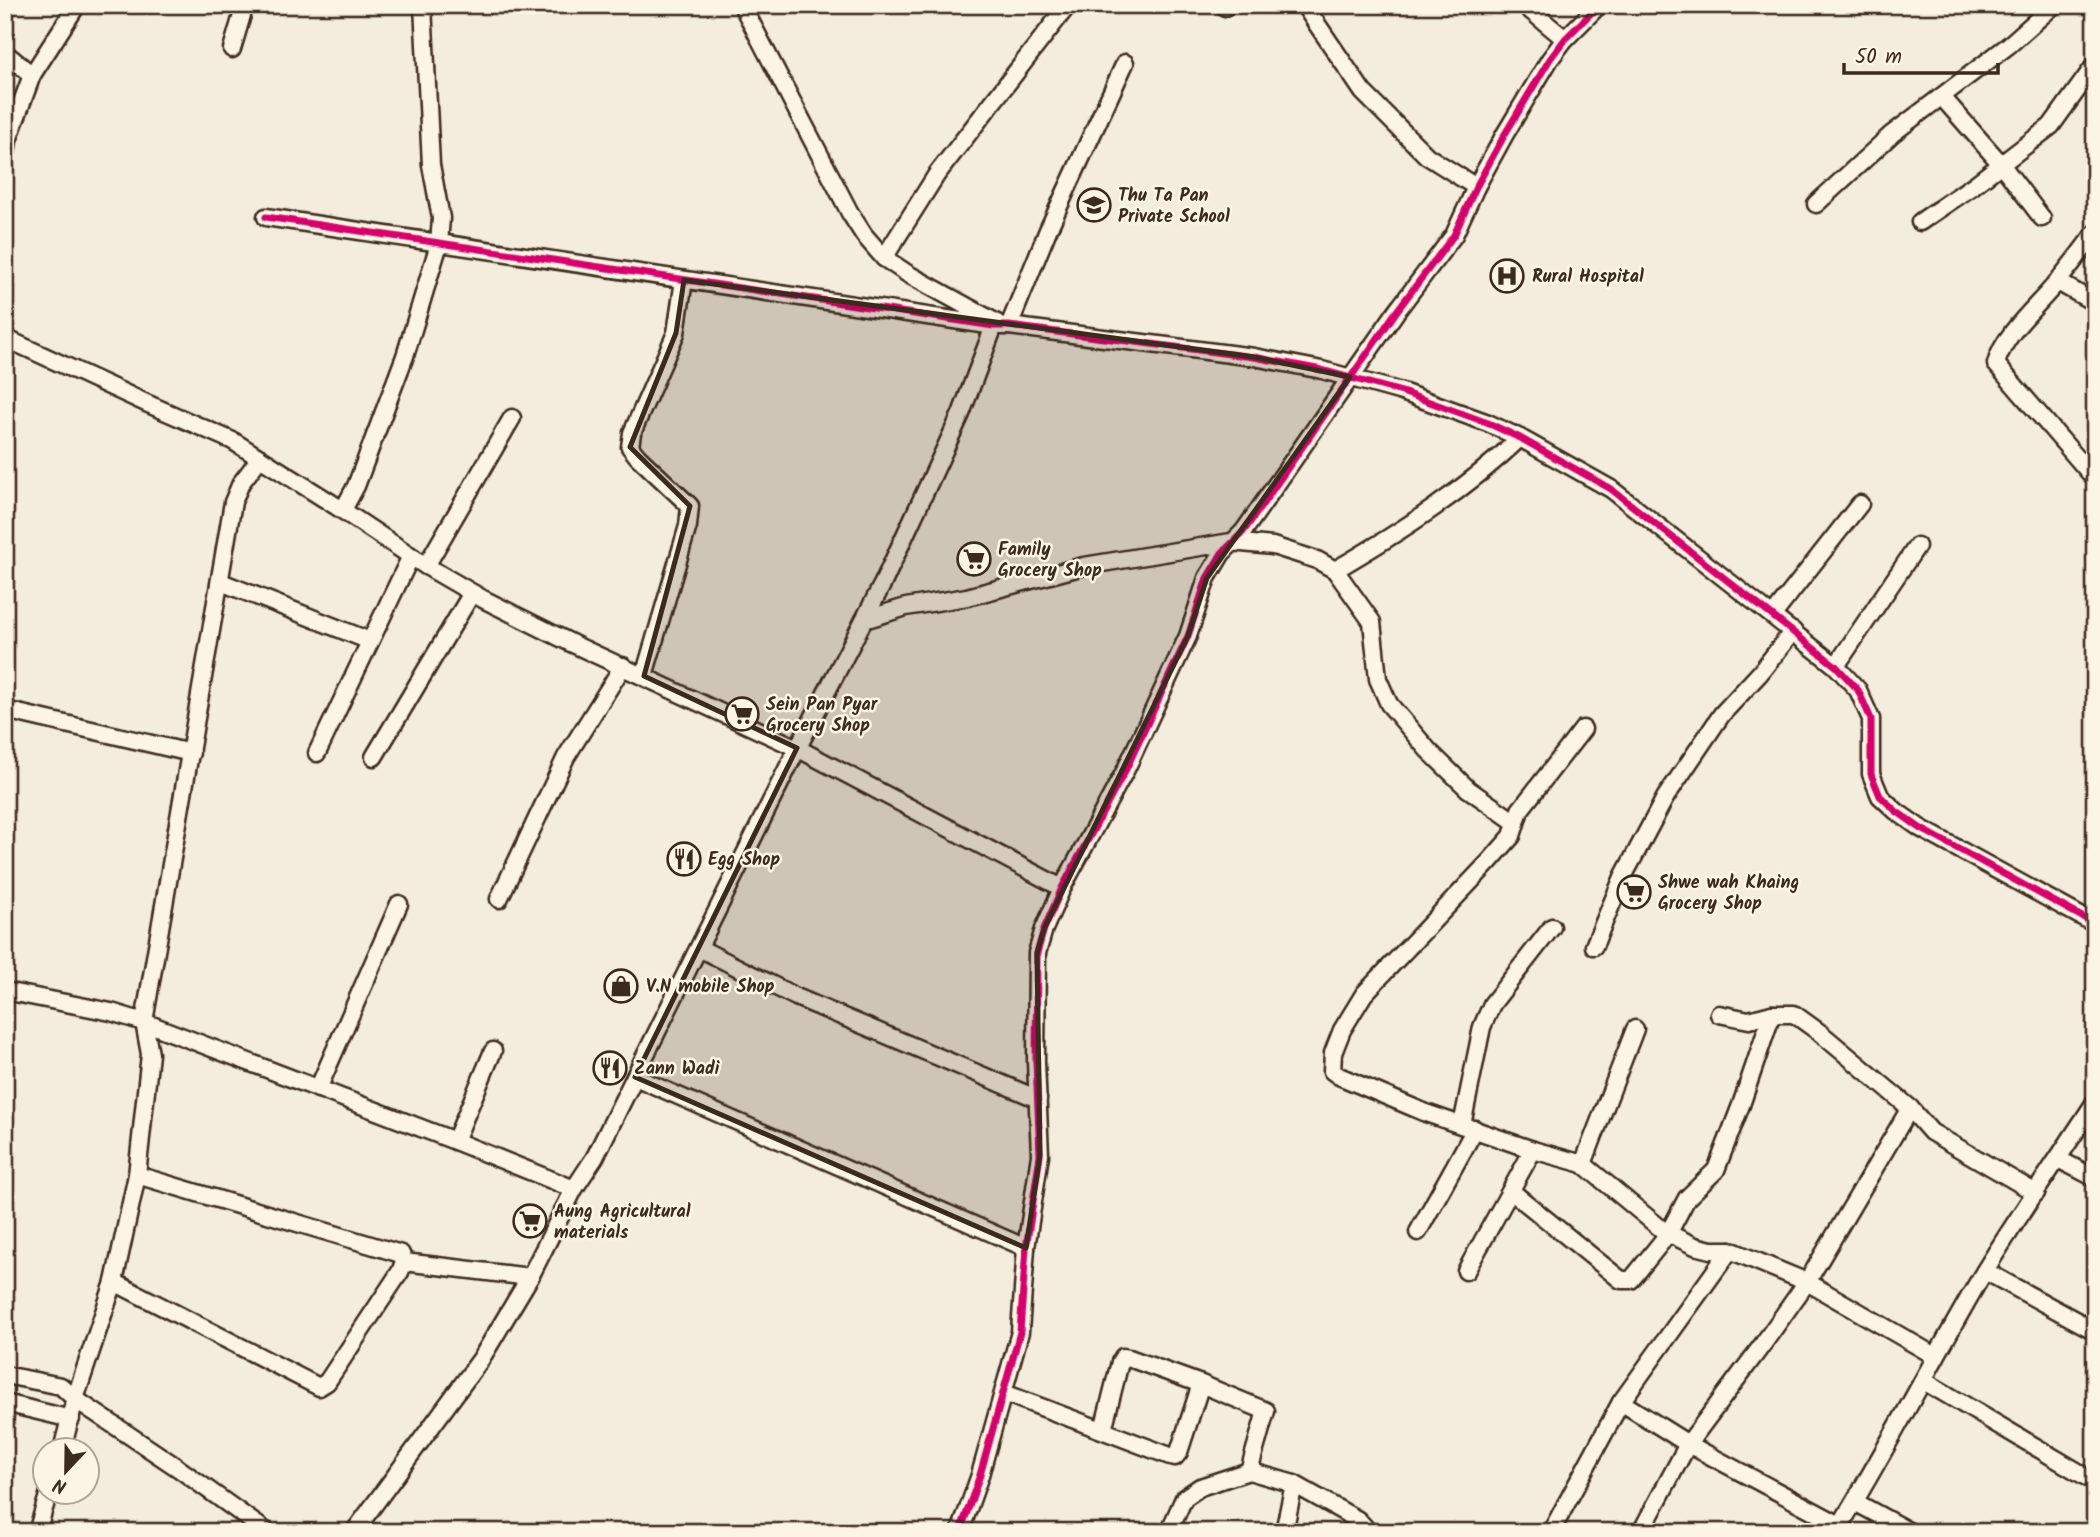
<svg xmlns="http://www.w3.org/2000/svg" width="2100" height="1537" font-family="Kalam,sans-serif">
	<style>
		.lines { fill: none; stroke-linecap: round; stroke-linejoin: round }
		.street-casing { stroke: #3b2a1e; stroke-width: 21 }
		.street { stroke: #fcf5e5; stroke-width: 16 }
		.cycleway-casing { stroke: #fcf5e5; stroke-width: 11 }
		.cycleway { stroke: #d6006c; stroke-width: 7 }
		.marked { fill: #3b2a1e; fill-opacity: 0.2; stroke: #3b2a1e; stroke-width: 5; stroke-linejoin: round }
		.labels { text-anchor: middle; stroke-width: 5; stroke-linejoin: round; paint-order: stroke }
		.poi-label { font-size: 18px; font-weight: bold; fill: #3b2a1e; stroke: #fcf5e5; text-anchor: start }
	</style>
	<rect width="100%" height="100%" fill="#f4eddd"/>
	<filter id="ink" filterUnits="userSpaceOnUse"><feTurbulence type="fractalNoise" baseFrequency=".0143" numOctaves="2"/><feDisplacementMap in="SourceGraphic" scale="14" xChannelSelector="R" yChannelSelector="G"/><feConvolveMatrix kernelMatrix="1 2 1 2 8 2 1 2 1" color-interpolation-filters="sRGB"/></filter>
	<g filter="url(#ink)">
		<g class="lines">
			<defs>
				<g id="street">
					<path d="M742,5L850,213L864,235L884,258L908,274L997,323"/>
					<path d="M1224,5L1225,7"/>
					<path d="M1304,5L1363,92L1427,156L1476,187"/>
					<path d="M1524,5L1565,39"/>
					<path d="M232,49L245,5"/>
					<path d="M5,53L32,75"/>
					<path d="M1942,97L2001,164L2042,218"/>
					<path d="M5,158L8,140L32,75L77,5"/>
					<path d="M1816,204L1892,134L2009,45L2054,5"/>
					<path d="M266,217L994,326H1009L1254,357L1322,370L1402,392L1488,423L1520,438L1611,489L1836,666L1858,690L1871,719V774L1880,796L1896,811L1920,828L2095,924"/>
					<path d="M1920,222L1974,185L2051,126L2095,65"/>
					<path d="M2095,233C2083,249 2071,265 2058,281C2038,306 2004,333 1996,364L2095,479"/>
					<path d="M884,258L937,174L1068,5"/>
					<path d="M2058,282L2095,303"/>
					<path d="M1009,326L1048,230L1125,63"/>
					<path d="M5,338L146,403L233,441L336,506L426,566L483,599L573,644L797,748L1062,888"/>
					<path d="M343,510L356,486L405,356L439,244L441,218L431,165L423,5"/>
					<path d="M426,566L512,418"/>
					<path d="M1335,570C1402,531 1464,491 1520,438"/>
					<path d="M221,582L370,641"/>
					<path d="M1773,615L1860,504"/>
					<path d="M864,620L906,607L967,597L1084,566L1231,542L1273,546L1317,560L1335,570L1372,622L1378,679L1389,704L1428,750L1468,789L1515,822"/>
					<path d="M1836,666L1917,546"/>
					<path d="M644,676L688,526L690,506L638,457L630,447L632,433L676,333L684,280"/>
					<path d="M5,710L191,753"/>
					<path d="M1583,729L1520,810L1512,836L1490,861L1364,994L1342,1030L1333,1053L1332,1071L1339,1076L1426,1113L1533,1150L1583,1164L1665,1232L1695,1246L1711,1250H1730L1807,1282L1910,1108"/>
					<path d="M317,753L411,556"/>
					<path d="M374,757L472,593"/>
					<path d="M499,899L566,757L623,666"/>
					<path d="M1594,946L1623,877L1665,798L1722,714L1760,673L1793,631"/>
					<path d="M699,948L796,997L1038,1099"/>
					<path d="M5,991L111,1012L144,1022L455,1141L574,1189"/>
					<path d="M1719,1014L1749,1020L1772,1014H1794L1819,1032L1910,1108L1931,1132L2036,1193"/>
					<path d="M635,1077L1026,1248"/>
					<path d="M318,1089L399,904"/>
					<path d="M1462,1125L1482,1027L1492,1004L1552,927"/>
					<path d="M455,1141L493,1051"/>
					<path d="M2058,1159L2095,1178"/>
					<path d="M1583,1164L1635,1029"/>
					<path d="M1511,1191L1621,1280H1631L1668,1234L1687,1198L1716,1170L1741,1105L1772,1014"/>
					<path d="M1418,1232L1475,1129"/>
					<path d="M404,1262L530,1277"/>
					<path d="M1466,1271L1533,1150"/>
					<path d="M1985,1271L2095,1331"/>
					<path d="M114,1282L319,1387L327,1382L400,1272L404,1262L401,1254L137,1175"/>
					<path d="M5,1375L61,1386L75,1399L178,1468L267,1532"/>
					<path d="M1924,1381L2095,1482"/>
					<path d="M1004,1393L1170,1456L1175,1457L1179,1452L1201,1384"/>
					<path d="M1621,1402L1688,1444L1840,1525"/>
					<path d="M5,1403L71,1419"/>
					<path d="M1103,1430L1120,1362L1123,1357L1129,1358L1201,1384L1266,1411L1249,1471"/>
					<path d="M62,1450L75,1399L114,1282L137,1175L150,1054L144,1022L233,502L241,483L260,458"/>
					<path d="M1855,1502L1910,1532"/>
					<path d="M37,1532L49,1492"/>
					<path d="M354,1532L481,1359L530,1277L574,1189L595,1157L796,751L883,583L961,414L994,326"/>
					<path d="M960,1532L980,1475L1020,1332L1026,1248L1040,1155L1036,1062L1037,953L1044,929L1062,888L1126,769L1188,636L1207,578L1222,553L1243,532L1255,515L1396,312L1454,235L1476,187L1505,134L1550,59L1565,39L1599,5"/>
					<path d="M1169,1532L1184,1498L1200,1487L1249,1471L1294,1484L1358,1520L1369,1532"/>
					<path d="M1284,1532L1294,1484"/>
					<path d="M1551,1532L1621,1402L1730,1250"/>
					<path d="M1641,1532L1688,1444L1763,1344L1807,1282L1935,1356"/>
					<path d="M1836,1532C1889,1447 1933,1358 1984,1272C2019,1215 2058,1159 2095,1102"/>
				</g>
			</defs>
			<use href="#street" class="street-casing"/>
			<use href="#street" class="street"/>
			<defs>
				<g id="cycleway">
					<path d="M266,217L994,326H1009L1254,357L1322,370L1402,392L1488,423L1520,438L1611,489L1836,666L1858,690L1871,719V774L1880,796L1896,811L1920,828L2095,924"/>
					<path d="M960,1532L980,1475L1020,1332L1026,1248L1040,1155L1036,1062L1037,953L1044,929L1062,888L1126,769L1188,636L1207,578L1222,553L1243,532L1255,515L1396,312L1454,235L1476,187L1505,134L1550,59L1565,39L1599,5"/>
				</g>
			</defs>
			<use href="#cycleway" class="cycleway-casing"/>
			<use href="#cycleway" class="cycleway"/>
		</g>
	</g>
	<path class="marked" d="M684,280L1254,357L1350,377L1207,578L1188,636L1044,929L1037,953L1040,1155L1026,1248L635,1077L797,748L644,676L690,506L630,447L676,333Z"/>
	<defs>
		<symbol id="school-ring" viewBox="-11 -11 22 22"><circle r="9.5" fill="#fcf5e5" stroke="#3b2a1e" stroke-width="1.5"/><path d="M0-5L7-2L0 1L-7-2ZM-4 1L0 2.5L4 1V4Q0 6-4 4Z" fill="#3b2a1e"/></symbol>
		<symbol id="hospital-ring" viewBox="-11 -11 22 22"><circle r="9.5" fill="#fcf5e5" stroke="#3b2a1e" stroke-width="1.5"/><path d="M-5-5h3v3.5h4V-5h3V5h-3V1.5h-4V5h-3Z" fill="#3b2a1e"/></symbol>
		<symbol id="supermarket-ring" viewBox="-11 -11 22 22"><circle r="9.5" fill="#fcf5e5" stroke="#3b2a1e" stroke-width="1.5"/><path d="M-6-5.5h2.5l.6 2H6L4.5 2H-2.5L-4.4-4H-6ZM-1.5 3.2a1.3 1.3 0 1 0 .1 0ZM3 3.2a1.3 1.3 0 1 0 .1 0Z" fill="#3b2a1e"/></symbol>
		<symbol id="restaurant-ring" viewBox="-11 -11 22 22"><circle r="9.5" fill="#fcf5e5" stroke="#3b2a1e" stroke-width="1.5"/><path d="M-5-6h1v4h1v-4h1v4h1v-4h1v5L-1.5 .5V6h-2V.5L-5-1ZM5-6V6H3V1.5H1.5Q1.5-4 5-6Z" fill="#3b2a1e"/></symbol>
		<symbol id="shop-ring" viewBox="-11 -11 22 22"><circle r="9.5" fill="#fcf5e5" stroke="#3b2a1e" stroke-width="1.5"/><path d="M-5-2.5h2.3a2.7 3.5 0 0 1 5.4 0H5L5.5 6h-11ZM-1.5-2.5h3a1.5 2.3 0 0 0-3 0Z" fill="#3b2a1e"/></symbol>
	</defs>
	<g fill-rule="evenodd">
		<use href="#school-ring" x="1075" y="186" width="38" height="38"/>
		<use href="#hospital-ring" x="1488" y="257" width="38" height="38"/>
		<use href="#supermarket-ring" x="955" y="540" width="38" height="38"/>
		<use href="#supermarket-ring" x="723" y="695" width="38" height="38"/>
		<use href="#restaurant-ring" x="665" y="840" width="38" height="38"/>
		<use href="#supermarket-ring" x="1615" y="873" width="38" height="38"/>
		<use href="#shop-ring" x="602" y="967" width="38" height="38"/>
		<use href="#restaurant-ring" x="591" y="1049" width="38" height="38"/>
		<use href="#supermarket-ring" x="511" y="1202" width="38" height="38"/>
	</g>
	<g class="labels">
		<g class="poi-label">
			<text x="1118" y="201">Thu Ta Pan<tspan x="1118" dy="21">Private School</tspan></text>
			<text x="1532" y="282">Rural Hospital</text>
			<text x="998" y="555">Family<tspan x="998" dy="21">Grocery Shop</tspan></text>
			<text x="766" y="710">Sein Pan Pyar<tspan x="766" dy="21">Grocery Shop</tspan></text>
			<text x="708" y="865">Egg Shop</text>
			<text x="1658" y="888">Shwe wah Khaing<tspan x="1658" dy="21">Grocery Shop</tspan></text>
			<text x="646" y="992">V.N mobile Shop</text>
			<text x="634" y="1074">Zann Wadi</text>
			<text x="554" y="1217">Aung Agricultural<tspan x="554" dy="21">materials</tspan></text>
		</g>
	</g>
	<rect width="2100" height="1537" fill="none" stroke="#fcf5e5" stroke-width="28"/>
	<rect x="14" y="14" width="2072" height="1509" fill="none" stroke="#3b2a1e" stroke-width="2.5" filter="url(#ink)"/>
	<g transform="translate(66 1471) rotate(202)"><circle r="33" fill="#fcf5e5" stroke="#afa495" stroke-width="2"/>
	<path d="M0-5L12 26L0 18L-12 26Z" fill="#3b2a1e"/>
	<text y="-10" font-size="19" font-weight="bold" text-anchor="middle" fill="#3b2a1e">N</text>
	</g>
	<path d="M1844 63v10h154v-10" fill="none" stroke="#3b2a1e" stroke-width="3.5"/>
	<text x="1855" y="63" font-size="21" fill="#3b2a1e" stroke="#fcf5e5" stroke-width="5" paint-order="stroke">50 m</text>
</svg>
